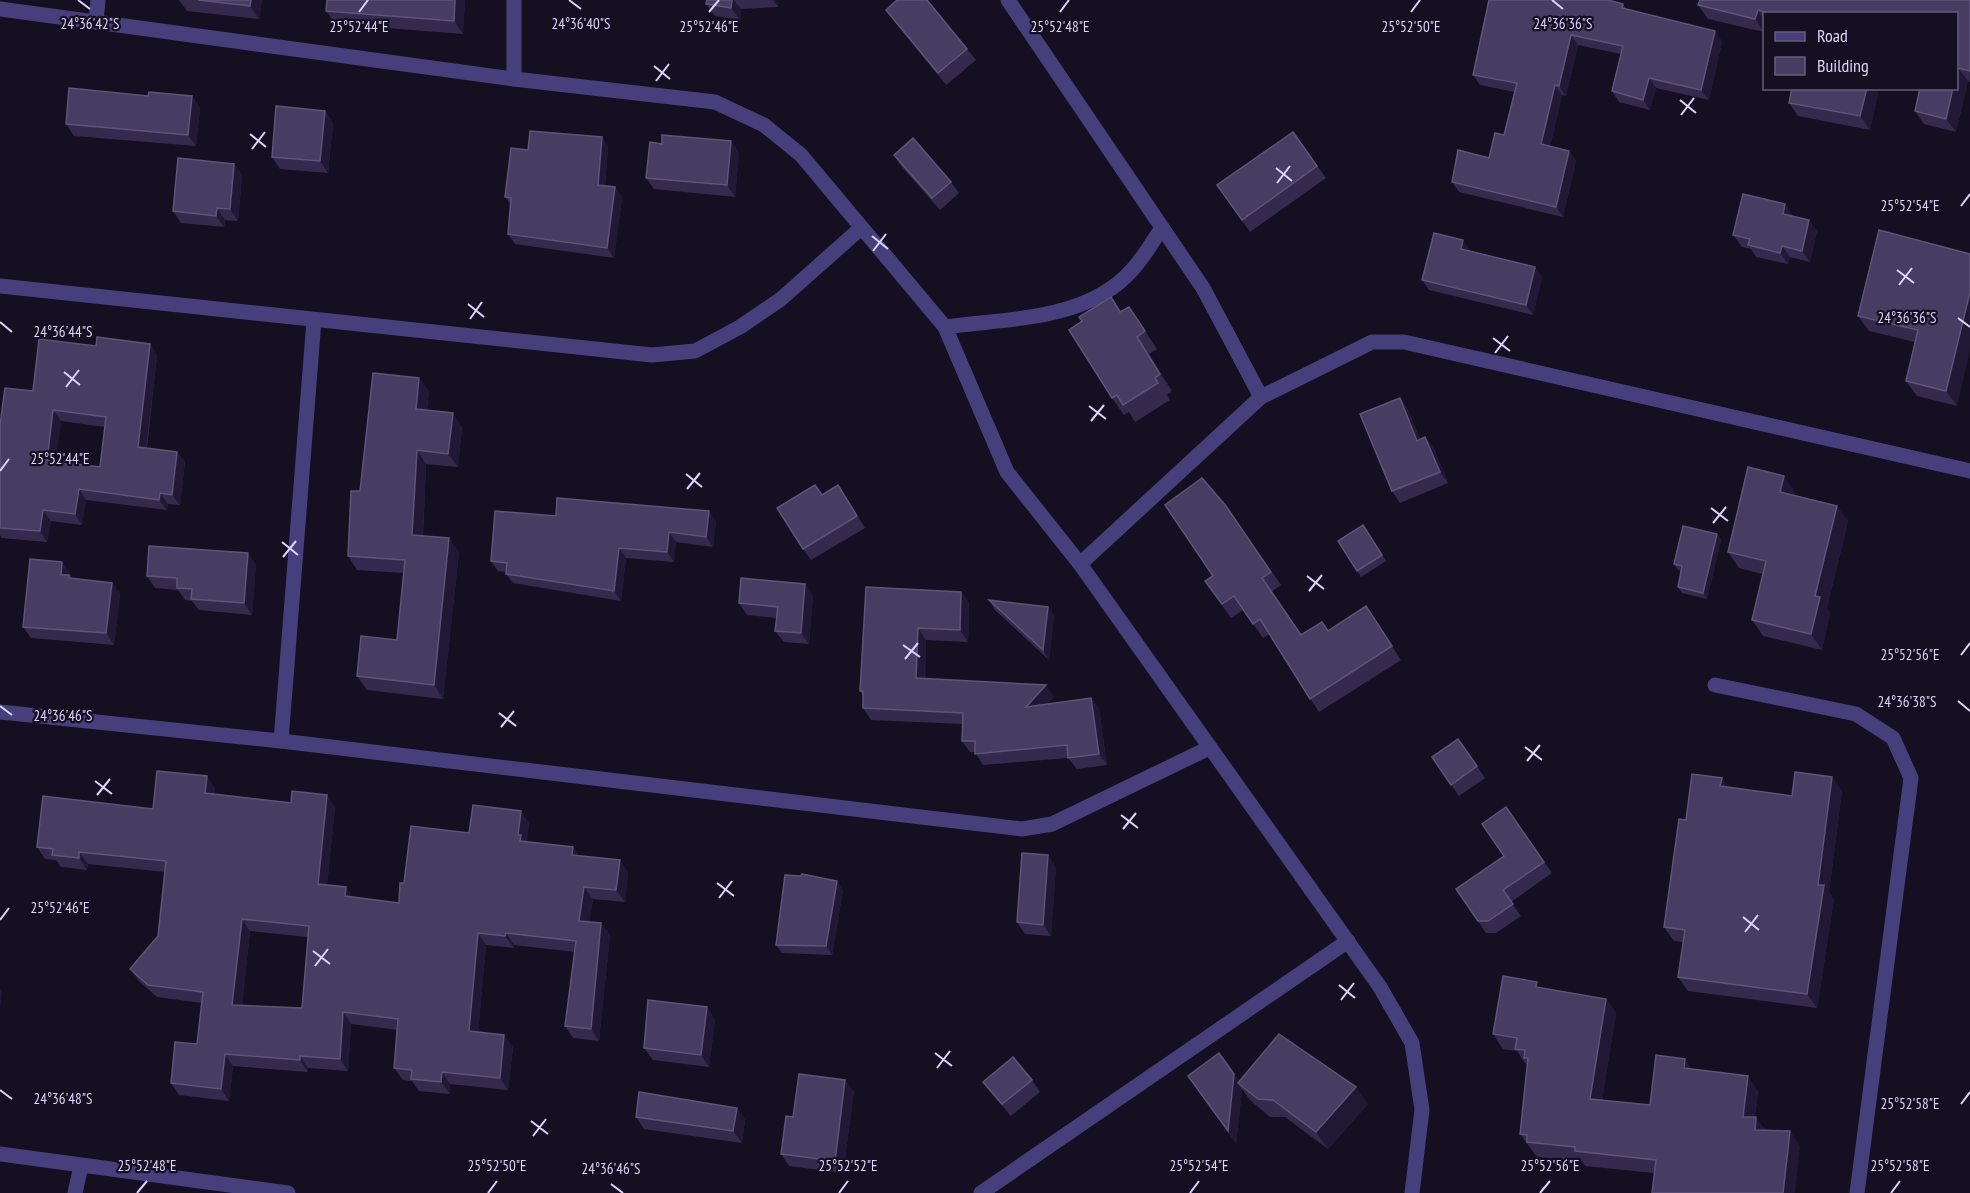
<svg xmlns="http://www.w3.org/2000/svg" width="1970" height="1193" font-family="'PT Sans Narrow',sans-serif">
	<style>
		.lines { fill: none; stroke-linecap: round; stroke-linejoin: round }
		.minor { stroke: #463f7c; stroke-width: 15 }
		.wall { fill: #352a4e; fill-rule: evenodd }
		.shaded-wall { fill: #201834 }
		.building { fill: #473c61; stroke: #5e5479; stroke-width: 1.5; fill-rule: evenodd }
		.ticks { fill: none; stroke: #dcd4fb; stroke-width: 2 }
		.ticks-label { font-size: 15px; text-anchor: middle; fill: #dcd4fb; stroke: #141021; stroke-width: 4.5; stroke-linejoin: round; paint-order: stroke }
	</style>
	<rect width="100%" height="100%" fill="#141021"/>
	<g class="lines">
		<g class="minor">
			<path d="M514,0V79"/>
			<path d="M1008,0L1203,288L1261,397"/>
			<path d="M0,9L514,79L715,102L764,125L801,155L945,327L1007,472L1080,564L1380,987L1412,1043L1422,1110L1412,1193"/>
			<path d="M96,22L98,0"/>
			<path d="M0,286L652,355L695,351L740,327L781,299L861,228"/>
			<path d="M945,327C1008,318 1087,321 1132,270C1144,257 1152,242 1162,228"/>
			<path d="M1080,564L1261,397L1372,342H1404L1970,471"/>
			<path d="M1715,685L1856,714L1893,738L1911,778L1857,1193"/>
			<path d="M0,712L281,741L1022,829L1052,824L1209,748"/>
			<path d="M281,741L314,320"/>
			<path d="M0,1154L288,1193"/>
			<path d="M75,1193L81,1166"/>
			<path d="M981,1193L1348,941"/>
		</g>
	</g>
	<g class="wall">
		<path d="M179,0H262L259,19L187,11Z"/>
		<path d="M327,0H465L463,34L336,24L326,11Z"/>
		<path d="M707,0H778V7L741,9L740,20L715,16L706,4Z"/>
		<path d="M1970,0V82L1968,81L1956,132L1924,124L1915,111L1956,14H1764V32L1708,19L1698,5Z"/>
		<path d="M1623,4L1626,9L1715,31L1722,42L1709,100L1656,88L1650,110L1619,102L1612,91L1621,54L1578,45L1566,96L1562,95L1550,147L1569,151L1576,161L1563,217L1459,192L1452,182L1489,158L1504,135L1514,92L1480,85L1473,75Z"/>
		<path d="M886,10L967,49L976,60L946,85L894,21Z"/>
		<path d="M1792,88H1879L1870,130L1798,116L1789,103Z"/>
		<path d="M148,96H192L200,108L196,146L74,136L66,124Z"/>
		<path d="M325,111L333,123L328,173L280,169L272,157Z"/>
		<path d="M1293,132L1326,178L1250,232L1217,185Z"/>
		<path d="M602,137L608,147L605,186L615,187L622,197L614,258L515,244L508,234L511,205L505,197L528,150Z"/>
		<path d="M731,141L739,153L735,197L654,189L646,178L662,144Z"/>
		<path d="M894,155L951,182L959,193L940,210L902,167Z"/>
		<path d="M234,164L242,175L238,221L225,220L224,227L181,223L173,211Z"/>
		<path d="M1785,204L1793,216L1817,231L1810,262L1790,257L1788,264L1756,257L1751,249L1742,247L1733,235Z"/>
		<path d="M1879,230L1957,406L1917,396L1906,381L1915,342L1869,331L1858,316Z"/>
		<path d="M1470,250L1469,251L1535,267L1542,277L1533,315L1429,290L1422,280Z"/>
		<path d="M1129,307L1157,349L1149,354L1172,391L1167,395L1170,400L1135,422L1129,412L1124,415L1112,398Z"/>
		<path d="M150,344L157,355L147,448L177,452L185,462L180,505L168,504L167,510L86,500L82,525L51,521L47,542L2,538L0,535V425L33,391L96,346ZM61,421L105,427L100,467L55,461Z"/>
		<path d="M419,378L429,392L427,410L462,427L458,467L426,464L423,536L459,552L443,699L367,690L357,676L397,640L404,573L357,570L348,556L360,491Z"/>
		<path d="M1400,398L1408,410L1420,439L1425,437L1434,449L1448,483L1400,503L1392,491Z"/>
		<path d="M1795,492L1794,496L1848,521L1827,608L1830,613L1822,650L1763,636L1752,620L1763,574L1739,568L1728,552Z"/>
		<path d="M822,495L846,497L865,528L811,560L803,549Z"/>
		<path d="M1226,506L1281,585L1271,592L1301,635L1328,631L1375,620L1401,660L1319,712L1269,634L1263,638L1243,610L1231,618L1205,581L1213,576Z"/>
		<path d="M556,516L716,521L713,547L676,542L674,562L626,558L621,601L513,583L506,574V572L498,571L491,561Z"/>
		<path d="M1363,525L1386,561L1361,577L1338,541Z"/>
		<path d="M1717,534L1721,540L1707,599L1682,593L1678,587L1681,571L1678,570L1674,564Z"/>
		<path d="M62,562L70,574L71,578L112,583L120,594L114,645L31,638L23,627Z"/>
		<path d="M256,564L252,615L199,610L192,601L185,600L178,590L155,588L147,576Z"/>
		<path d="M805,584L813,595L809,644L784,642L775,631L777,618L747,615L739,603Z"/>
		<path d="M866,587L961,592L969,603L968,642L926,640L925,679L1054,697L1047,704L1091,698L1099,709L1107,765L1077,769L1068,758L983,765L975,752H970L962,741L963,724L871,720L863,708V696L860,691Z"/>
		<path d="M989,600L1048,607L1054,616L1049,660L995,610Z"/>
		<path d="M1458,739L1485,778L1459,796L1432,757Z"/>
		<path d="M1722,778L1728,788L1792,796L1842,791L1829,892L1834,899L1817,1008L1688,991L1678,977L1683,942L1674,941L1664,927Z"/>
		<path d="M215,788L214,794L335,807L327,885L353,897L399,903L404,883L469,833L529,823L527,842L573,847L579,856L628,872L625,902L593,899L589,922L601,923L610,935L599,1041L573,1038L565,1026L575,952L514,945V948L486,945L478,1032L513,1047L508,1090L450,1084V1094L419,1091L412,1081L403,1080L394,1068L398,1030L351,1024L348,1071L308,1068V1072L233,1066L229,1101L179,1095L171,1083L197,1044L202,1003L157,997L139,981L130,969L158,936L165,872L88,864L87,870L61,867L56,860L45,859L37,847ZM250,931L308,937L302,1008L242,1005Z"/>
		<path d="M1506,807L1552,873L1511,902L1521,916L1496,933H1486L1456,889L1504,856Z"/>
		<path d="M1056,867L1051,936L1025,934L1017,922Z"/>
		<path d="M843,890L832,955L782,953L776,945Z"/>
		<path d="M1541,988L1606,999L1616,1013L1602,1101L1650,1105L1691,1069L1758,1091L1755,1117L1765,1131L1800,1146L1654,1173L1585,1166L1582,1161L1537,1157L1520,1134L1528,1064L1525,1063L1517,1051L1503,1049L1493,1034Z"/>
		<path d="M715,1019L709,1067L653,1060L644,1048Z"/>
		<path d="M1219,1053L1239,1081L1368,1104L1328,1149L1285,1117H1270L1250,1100L1242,1089L1236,1143L1188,1076Z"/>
		<path d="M1032,1080L1040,1092L1011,1116L992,1094L983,1082Z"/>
		<path d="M854,1091L843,1173L789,1166L781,1154L793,1117Z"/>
		<path d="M737,1108L745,1120L742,1143L644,1129L636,1117Z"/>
	</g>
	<g class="shaded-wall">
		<path d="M251,0H262L259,19L250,6Z"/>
		<path d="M455,0H465L463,34L454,21Z"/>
		<path d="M732,0H734L741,9L740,20L731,8Z"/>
		<path d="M773,0H778V7Z"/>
		<path d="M1758,10L1764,20V32L1755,19Z"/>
		<path d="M1715,31L1722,42L1709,100L1701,90Z"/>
		<path d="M1571,35L1578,45L1566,96L1559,86Z"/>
		<path d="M1958,68L1968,81L1956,132L1946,119L1953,88H1956V76Z"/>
		<path d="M1649,78L1656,88L1650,110L1643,100Z"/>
		<path d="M1555,85L1562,95L1548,155L1541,144Z"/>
		<path d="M1867,88H1879L1870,130L1860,116Z"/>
		<path d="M192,96L200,108L196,146L188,135Z"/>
		<path d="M325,111L333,123L328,173L320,161Z"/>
		<path d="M602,137L608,147L604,194L598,185Z"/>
		<path d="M731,141L739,153L735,197L727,185Z"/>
		<path d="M1569,151L1576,161L1563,217L1556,207Z"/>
		<path d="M234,164L242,175L238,221L230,209Z"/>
		<path d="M615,187L622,197L614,258L607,248Z"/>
		<path d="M1785,204L1793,216L1783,214Z"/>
		<path d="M217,208L225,220L224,227L216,216Z"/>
		<path d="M1809,220L1817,231L1810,262L1802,251Z"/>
		<path d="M1463,240L1470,250L1468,259L1461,249Z"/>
		<path d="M1782,246L1790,257L1788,264L1780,253Z"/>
		<path d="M1535,267L1542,277L1533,315L1526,305Z"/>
		<path d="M1970,292V351L1957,406L1946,391Z"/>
		<path d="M1129,307L1141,324L1157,349Z"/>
		<path d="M1137,337L1149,354L1172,391L1160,374Z"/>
		<path d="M150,344L157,355L145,457L138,447Z"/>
		<path d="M419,378L429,392L425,423L416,409Z"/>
		<path d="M1400,398L1408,410L1425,452L1417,441Z"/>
		<path d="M53,410L61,421L54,471L47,460Z"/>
		<path d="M453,413L462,427L458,467L448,454Z"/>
		<path d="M1425,437L1434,449L1448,483L1440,472Z"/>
		<path d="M417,450L426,464L422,549L412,535Z"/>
		<path d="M177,452L185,462L180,505L172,495Z"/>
		<path d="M1784,476L1795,492L1791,508L1780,492Z"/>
		<path d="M838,485L846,497L865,528L857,516Z"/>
		<path d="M79,489L86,500L82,525L75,514Z"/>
		<path d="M160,493L168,504L167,510L159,500Z"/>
		<path d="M1837,506L1848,521L1827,608L1830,613L1822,650L1811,634L1815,596Z"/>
		<path d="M43,510L51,521L47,542L40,531Z"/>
		<path d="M709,511L716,521L713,547L706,537Z"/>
		<path d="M669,532L676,542L674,562L667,552Z"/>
		<path d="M1717,534L1721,540L1707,599L1703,593Z"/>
		<path d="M449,538L459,552L443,699L434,685Z"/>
		<path d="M619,548L626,558L621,601L614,591Z"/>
		<path d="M248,553L256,564L252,615L244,603Z"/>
		<path d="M62,562L70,574V577L77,587L61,575Z"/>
		<path d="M112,583L120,594L114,645L106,633Z"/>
		<path d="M805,584L813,595L809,644L801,633Z"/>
		<path d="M961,592L969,603L968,642L960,630Z"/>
		<path d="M1048,607L1054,616L1049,660L1043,650Z"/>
		<path d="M918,628L926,640L924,690L916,678Z"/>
		<path d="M1046,685L1054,697L1034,718L1026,707Z"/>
		<path d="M1091,698L1099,709L1107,765L1099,754Z"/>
		<path d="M207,776L215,788L213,805L205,793Z"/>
		<path d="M1832,777L1842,791L1829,892L1834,899L1817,1008L1807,994L1818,885Z"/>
		<path d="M1722,778L1731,792L1720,786Z"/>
		<path d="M327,795L335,807L326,896L318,884Z"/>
		<path d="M521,811L529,823L527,843L520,841L518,835Z"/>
		<path d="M573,847L581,859L572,855Z"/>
		<path d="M79,852L88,864L87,870L79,858Z"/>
		<path d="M1048,855L1056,867L1051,936L1043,925Z"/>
		<path d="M620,860L628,872L625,902L616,890Z"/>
		<path d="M837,881L843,890L832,955L826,946Z"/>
		<path d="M346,887L354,899L345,896Z"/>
		<path d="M584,887L593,899L588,933L579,921Z"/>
		<path d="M242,919L250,931L241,1017L232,1005Z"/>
		<path d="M601,923L610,935L599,1041L591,1029Z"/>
		<path d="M478,933L486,945L477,1043L469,1031Z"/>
		<path d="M506,933L514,945V948L505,936Z"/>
		<path d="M0,989L2,992L0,1008Z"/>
		<path d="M1606,999L1616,1013L1600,1114L1590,1099Z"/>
		<path d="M707,1007L715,1019L709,1067L701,1055Z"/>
		<path d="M343,1012L351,1024L348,1071L340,1059Z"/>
		<path d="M504,1035L513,1047L508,1090L500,1078Z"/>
		<path d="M225,1054L233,1066L229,1101L221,1089Z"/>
		<path d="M300,1056L308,1068V1072L300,1060Z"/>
		<path d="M1685,1059L1695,1074L1684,1068Z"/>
		<path d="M442,1072L450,1084V1094L441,1082Z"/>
		<path d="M1234,1074L1242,1086L1238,1083L1242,1090L1236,1143L1228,1131Z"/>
		<path d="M1748,1076L1758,1091L1753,1131L1743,1117Z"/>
		<path d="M845,1080L854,1091L843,1173L835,1161Z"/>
		<path d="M1356,1087L1368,1104L1328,1149L1316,1132Z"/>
		<path d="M737,1108L745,1120L742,1143L733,1131Z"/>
		<path d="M1756,1117L1766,1131L1755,1130Z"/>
		<path d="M1790,1131L1800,1146L1795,1193H1783Z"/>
	</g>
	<g class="building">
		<path d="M198,0H251L250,6Z"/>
		<path d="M327,0H455L454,21L326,11Z"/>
		<path d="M707,0H732L731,8L706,4Z"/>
		<path d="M897,0H927L967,49L938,73L886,10Z"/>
		<path d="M1489,0H1608L1623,4L1622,8L1715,31L1701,90L1649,78L1643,100L1612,91L1623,46L1571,35L1559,86L1555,85L1541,144L1569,151L1556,207L1452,182L1458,150L1489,158L1495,133L1504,135L1517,83L1473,75Z"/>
		<path d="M1700,0H1970V71L1958,68L1956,76V14H1772L1758,10L1755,19L1698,5Z"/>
		<path d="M69,88L148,96L149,92L192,96L188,135L66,124Z"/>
		<path d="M1792,88H1867L1860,116L1789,103Z"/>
		<path d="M1920,88H1953L1946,119L1915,111Z"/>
		<path d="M276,106L325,111L320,161L272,157Z"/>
		<path d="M530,131L602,137L598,185L615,187L607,248L508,234L511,198L505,197L511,148L528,150Z"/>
		<path d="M1293,132L1317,166L1242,220L1217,185Z"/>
		<path d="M662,135L731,141L727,185L646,178L650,142L662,144Z"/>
		<path d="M913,138L951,182L932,198L894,155Z"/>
		<path d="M178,158L234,164L230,209L217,208L216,216L173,211Z"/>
		<path d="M1743,194L1785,204L1783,214L1809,220L1802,251L1782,246L1780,253L1748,245L1750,239L1733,235Z"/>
		<path d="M1879,230L1970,254V292L1946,391L1906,381L1918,330L1858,316Z"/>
		<path d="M1434,233L1463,240L1461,249L1535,267L1526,305L1422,280Z"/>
		<path d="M1111,297L1120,312L1129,307L1145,331L1137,337L1160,374L1155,378L1158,383L1123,405L1117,395L1112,398L1069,330L1082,321L1079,317Z"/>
		<path d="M97,337L150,344L138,447L177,452L172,495L160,493L159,500L79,489L75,514L43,510L40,531L0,528V425L5,388L33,391L39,339L96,346ZM53,410L106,417L100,467L47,460Z"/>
		<path d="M373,373L419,378L416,409L453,413L448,454L417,450L412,535L449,538L434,685L357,676L361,636L397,640L405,560L348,556L351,491H360Z"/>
		<path d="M1400,398L1417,441L1425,437L1440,472L1392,491L1360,414Z"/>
		<path d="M1748,467L1784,476L1780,492L1837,506L1815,596L1820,597L1811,634L1752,620L1766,561L1728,552Z"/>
		<path d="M1202,478L1226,506L1271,572L1262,578L1301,635L1322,622L1328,631L1366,606L1392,646L1310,699L1260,619L1253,624L1234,596L1222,604L1205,581L1213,576L1165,505Z"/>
		<path d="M815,485L822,495L838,485L857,516L803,549L777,508Z"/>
		<path d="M557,498L709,511L706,537L669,532L667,552L619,548L614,591L506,574L507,563L491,561L495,511L556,516Z"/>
		<path d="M1363,525L1382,555L1357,571L1338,541Z"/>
		<path d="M1683,526L1717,534L1703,593L1678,587L1682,566L1674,564Z"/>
		<path d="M149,546L248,553L244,603L191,599L192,589L177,588V578L147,576Z"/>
		<path d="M30,559L62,562L61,575H69V578L112,583L106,633L23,627Z"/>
		<path d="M741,578L805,584L801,633L775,631L778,607L739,603Z"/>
		<path d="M866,587L961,592L960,630L918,628L916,678L1046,685L1026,707L1091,698L1099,754L1068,758L1067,745L975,754V741H962L963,713L863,708V691H860Z"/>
		<path d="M989,600L1048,607L1043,650Z"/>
		<path d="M1458,739L1477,766L1451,785L1432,757Z"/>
		<path d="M157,771L207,776L205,793L291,803L292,791L327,795L318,884L346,887L345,896L399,903L400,883H404L411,826L469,833L473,805L521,811L518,835H521L520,841L573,847L572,855L620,860L616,890L584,887L579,921L601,923L591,1029L565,1026L576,941L506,933L505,936L478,933L469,1031L504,1035L500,1078L442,1072L441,1082L411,1079L412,1070L394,1068L398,1019L343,1012L340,1059L300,1056V1060L225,1054L221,1089L171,1083L175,1042L197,1044L203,992L148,985L130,969L158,936L166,861L79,852V858L52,855L53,849L37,847L43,796L153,809ZM242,919L309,926L302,1008L232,1005Z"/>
		<path d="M1795,772L1832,777L1818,885H1824L1807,994L1678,977L1685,930L1664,927L1679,819L1686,820L1692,774L1722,778L1720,786L1792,796Z"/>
		<path d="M1506,807L1544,862L1503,890L1513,904L1488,921H1478L1456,889L1504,856L1482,824Z"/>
		<path d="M1022,853L1048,855L1043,925L1017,922Z"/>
		<path d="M802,874L837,881L826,946L776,945L785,875L801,876Z"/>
		<path d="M1503,976L1537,982L1536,987L1606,999L1590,1099L1650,1105L1656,1055L1685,1059L1684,1068L1748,1076L1743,1117H1756L1755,1130L1790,1131L1783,1193H1652L1656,1160L1575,1151V1147L1527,1142V1135L1520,1134L1528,1058H1524L1525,1050L1515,1049L1517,1038L1493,1034Z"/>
		<path d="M648,1000L707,1007L701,1055L644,1048Z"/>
		<path d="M1279,1034L1356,1087L1316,1132L1273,1100L1258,1099L1238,1083Z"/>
		<path d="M1219,1053L1234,1074L1228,1131L1188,1076Z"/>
		<path d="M1013,1057L1032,1080L1002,1104L983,1082Z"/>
		<path d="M799,1074L845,1080L835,1161L781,1154L786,1116L793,1117Z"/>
		<path d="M639,1092L737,1108L733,1131L636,1117Z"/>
	</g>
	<path class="ticks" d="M78,0L90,9M569,0L581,9M1552,0L1563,9M359,12L368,0M709,12L719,0M1060,12L1069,0M1411,12L1420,0M654,66L670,79M656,81L669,64M1680,100L1696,113M1681,115L1694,98M250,134L266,147M252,149L265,132M1276,168L1292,181M1277,183L1290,166M1961,206L1970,194M872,236L888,249M873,251L886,234M1897,270L1914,283M1899,285L1912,268M468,304L484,317M1958,318L1970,327M470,319L482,302M0,322L12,332M1493,338L1510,351M1495,353L1508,336M64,372L80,385M66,387L79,370M1089,406L1106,419M1091,421L1104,405M0,471L9,459M686,474L702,487M687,489L700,473M1711,508L1728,521M1713,523L1726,507M282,542L298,555M283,557L296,541M1307,576L1324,589M1309,591L1322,575M903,645L920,657M1961,655L1970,643M905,659L918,643M1958,701L1970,711M0,706L12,715M499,713L516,726M501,727L514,711M1525,747L1542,760M1527,761L1540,745M95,781L112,794M97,795L110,779M1121,815L1138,828M1123,829L1136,813M717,883L734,896M719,898L732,881M1743,917L1759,930M0,920L9,908M1745,932L1758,915M313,951L330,964M315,966L328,949M1339,985L1355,998M1341,1000L1354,983M935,1053L952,1066M937,1068L950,1051M0,1090L12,1099M1961,1104L1970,1092M531,1121L548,1134M533,1136L546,1119M611,1184L623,1193M137,1193L147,1181M488,1193L497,1181M839,1193L848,1181M1190,1193L1199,1181M1540,1193L1550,1181M1891,1193L1900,1181"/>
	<g class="ticks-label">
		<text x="90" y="29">24°36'42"S</text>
		<text x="581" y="29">24°36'40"S</text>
		<text x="1563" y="29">24°36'36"S</text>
		<text x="359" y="32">25°52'44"E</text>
		<text x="709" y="32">25°52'46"E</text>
		<text x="1060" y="32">25°52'48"E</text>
		<text x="1411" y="32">25°52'50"E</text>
		<text x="1910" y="211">25°52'54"E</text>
		<text x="1907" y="323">24°36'36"S</text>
		<text x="63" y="337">24°36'44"S</text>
		<text x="60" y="464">25°52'44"E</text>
		<text x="1910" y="660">25°52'56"E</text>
		<text x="1907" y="707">24°36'38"S</text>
		<text x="63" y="721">24°36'46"S</text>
		<text x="60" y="913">25°52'46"E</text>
		<text x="63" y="1104">24°36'48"S</text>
		<text x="1910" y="1109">25°52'58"E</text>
		<text x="147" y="1171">25°52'48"E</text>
		<text x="497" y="1171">25°52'50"E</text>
		<text x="848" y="1171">25°52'52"E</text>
		<text x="1199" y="1171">25°52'54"E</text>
		<text x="1550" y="1171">25°52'56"E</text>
		<text x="1900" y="1171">25°52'58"E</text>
		<text x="611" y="1174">24°36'46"S</text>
	</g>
	<rect x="1763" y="12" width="195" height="78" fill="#141021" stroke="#645e78" stroke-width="1.5"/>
	<rect x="1775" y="32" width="30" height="9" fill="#463f7c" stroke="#645e78" stroke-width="1.5"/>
	<text x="1817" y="42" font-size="18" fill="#dcd4fb">Road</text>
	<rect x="1775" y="57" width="30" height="18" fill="#473c61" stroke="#645e78" stroke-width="1.5"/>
	<text x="1817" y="72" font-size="18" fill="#dcd4fb">Building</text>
</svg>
